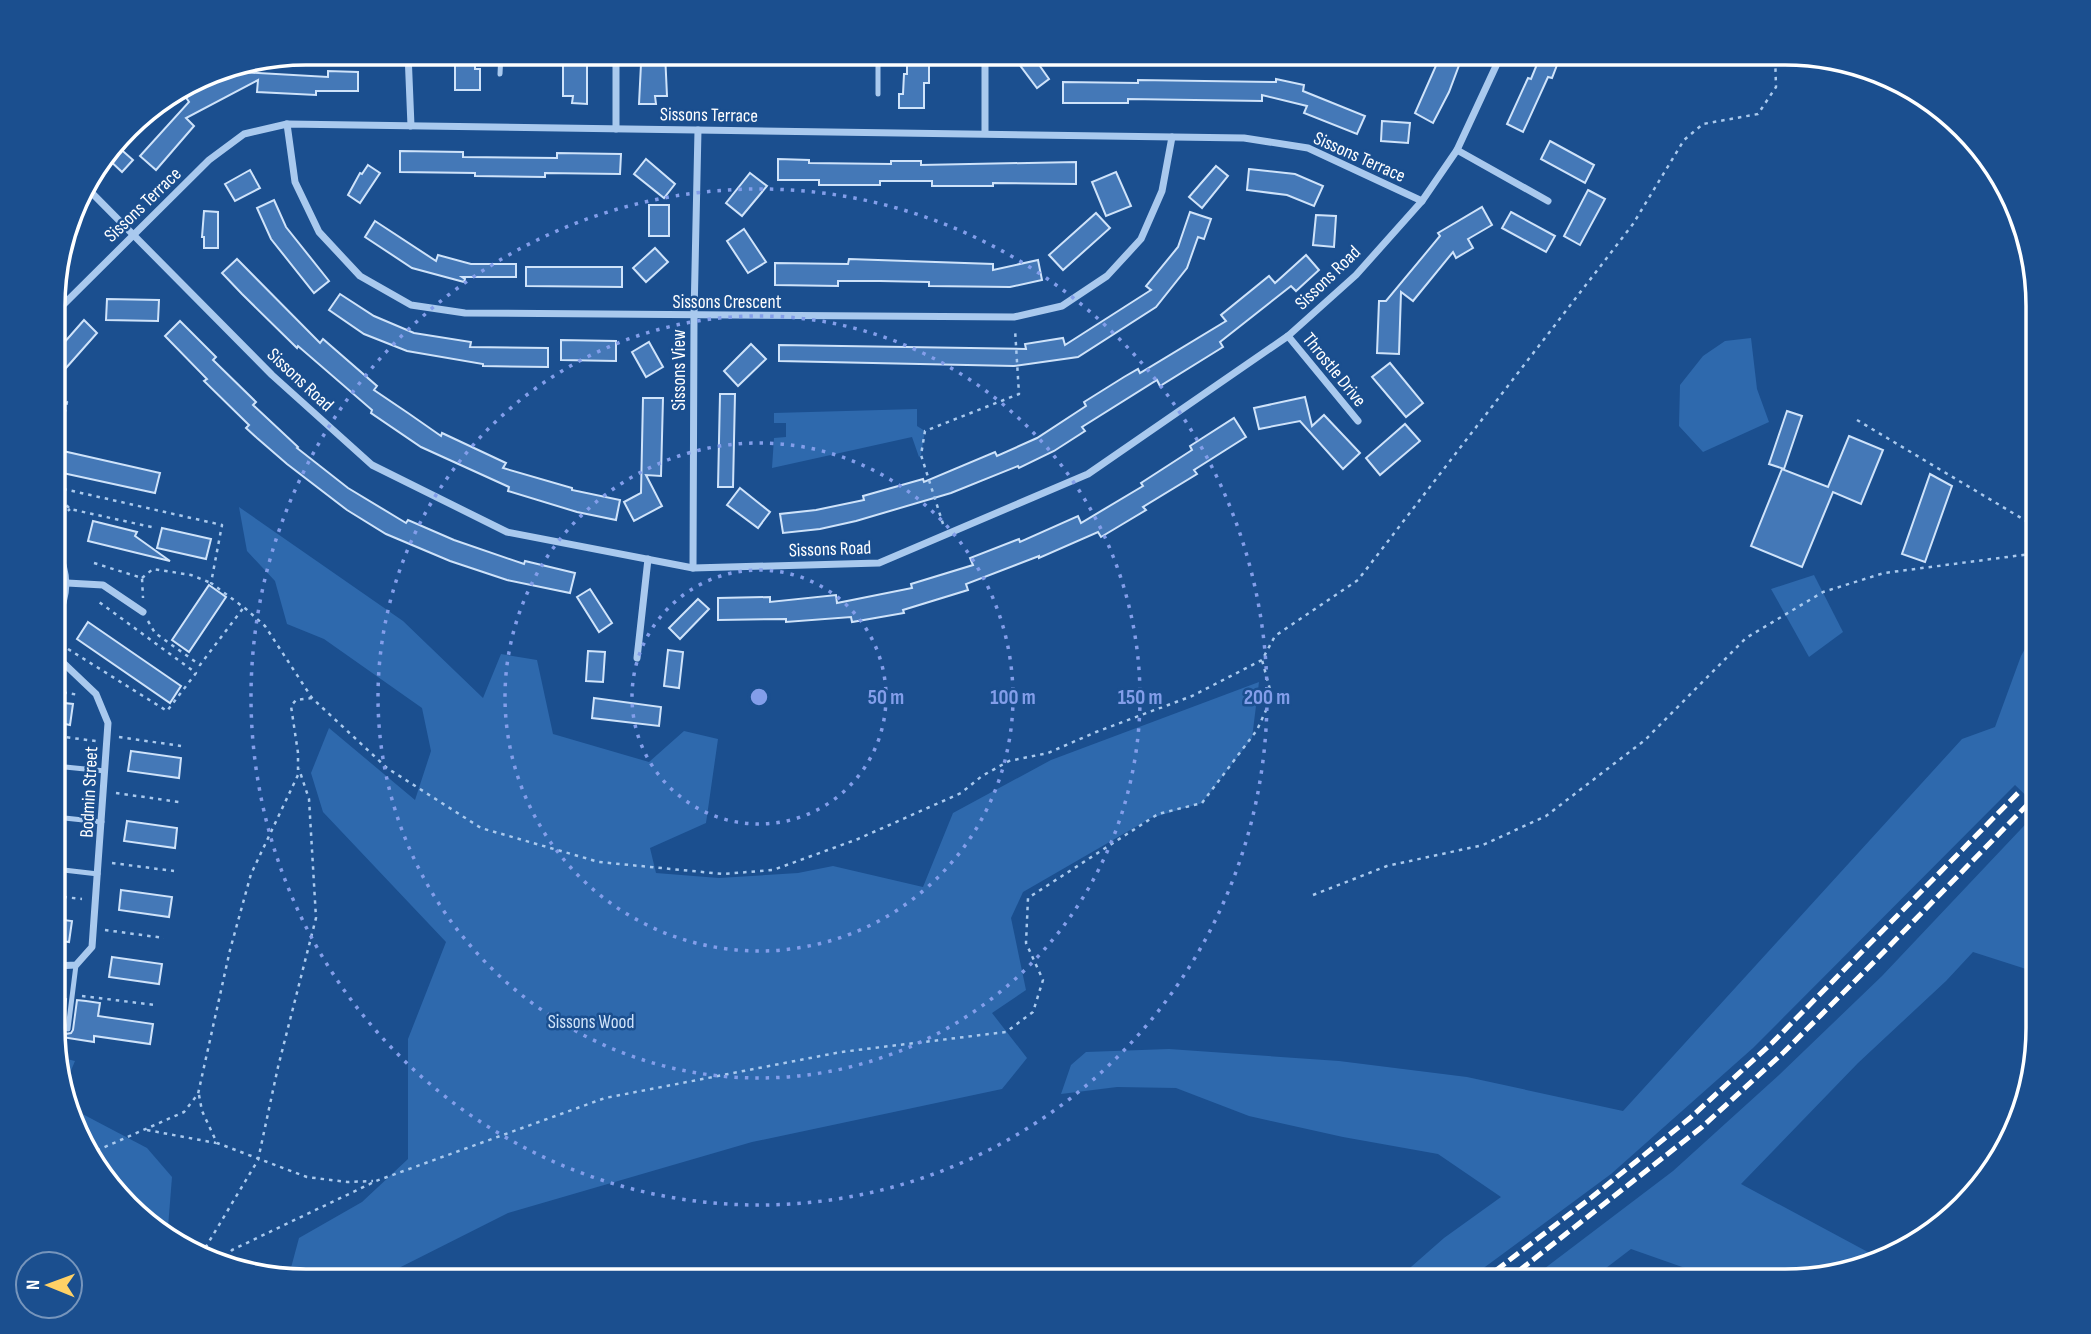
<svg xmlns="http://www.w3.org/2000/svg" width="2091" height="1334" font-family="'Sofia Sans Condensed',sans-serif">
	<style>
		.green { fill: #2e69ad }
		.building { fill: #4478b7; stroke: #cfe3fa; stroke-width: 2 }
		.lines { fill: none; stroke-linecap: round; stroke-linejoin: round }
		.path { stroke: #a9c9ee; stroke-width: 2.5; stroke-dasharray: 3.5 5; stroke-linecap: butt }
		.service { stroke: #a9c9ee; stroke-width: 5 }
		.minor { stroke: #a9c9ee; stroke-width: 7 }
		.rail { stroke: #fff; stroke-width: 5; stroke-dasharray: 12 5; stroke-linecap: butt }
		.ring { fill: none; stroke: #839eea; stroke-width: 3.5; stroke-dasharray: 3.5 7 }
		.labels { text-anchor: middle; stroke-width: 5; stroke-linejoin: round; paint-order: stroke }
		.street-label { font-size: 19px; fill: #fff; stroke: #1b4f8f }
		.park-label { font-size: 19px; fill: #cfe3fa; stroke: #1b4f8f }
		.rim { fill: none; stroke: #fff; stroke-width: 3.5 }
		.centre { fill: #839eea; stroke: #1b4f8f; stroke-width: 3.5 }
		.ring-label { font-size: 21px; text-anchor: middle; font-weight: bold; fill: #839eea; stroke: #1b4f8f; stroke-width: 5; stroke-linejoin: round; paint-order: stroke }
	</style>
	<rect width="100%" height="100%" fill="#1b4f8f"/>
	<g class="green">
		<path d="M1751,338L1757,389L1769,422L1703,452L1679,426L1680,385L1703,356L1725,341Z"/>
		<path d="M917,409V426L925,431L921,455L919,457L912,437L772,468L774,438L786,437V423H774V413Z"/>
		<path d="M239,507L403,621L483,698L501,654L537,660L553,734L649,762L684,731L718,739L706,823L650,848L656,873L719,878L798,873L833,866L923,887L953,813L1051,760L1259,682L1252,738L1202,803L1151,818L1023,892L1011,918L1026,990L992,1013L1027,1058L1002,1089L752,1142L508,1213L373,1281H305L288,1279L299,1238L362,1202L408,1159V1039L446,942L323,812L311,773L329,728L415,800L431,751L422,708L324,639L287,624L275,581L247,551Z"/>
		<path d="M1814,575L1843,632L1809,657L1771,589Z"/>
		<path d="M2038,626V807L2015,785L1753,1048L1611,1174L1466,1281H1395L1444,1238L1501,1197L1438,1154L1343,1137L1249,1116L1176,1088L1117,1087L1061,1094L1071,1065L1086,1052L1169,1049L1339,1061L1467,1077L1623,1111L1962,739L1995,727L2021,656Z"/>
		<path d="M2038,811V943L2026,969L1973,952L1946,981L1858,1063L1741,1184L1879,1258L1802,1281H1722L1631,1249L1589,1281H1528L1673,1171L1779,1075L1882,976Z"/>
		<path d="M55,1056L75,1061L64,1087Z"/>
		<path d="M73,1109L147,1148L172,1177L167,1240L95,1169Z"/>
	</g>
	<g class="building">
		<path d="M455,52H475V69H480V90H455Z"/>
		<path d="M563,52H587V104L572,103L573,96H563Z"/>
		<path d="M911,52H929V83H924V108H899V94H903L904,74H907V64H910Z"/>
		<path d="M1026,52H1030L1049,79L1037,88L1016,60Z"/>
		<path d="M1442,52H1464L1449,92L1433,123L1415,113Z"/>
		<path d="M1542,52H1562L1552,78L1548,77L1523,132L1507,124L1528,78L1531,79Z"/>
		<path d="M644,53H665L667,96H655L656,104H639L641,64H644Z"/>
		<path d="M238,68L240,72L328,77V71L358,72V91H316V95L257,92L258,80L186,118L194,126L156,170L140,156L189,102L185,96Z"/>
		<path d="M1276,79L1304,85L1303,91L1365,116L1357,134L1304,113L1307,106L1262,95V101L1128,99V103H1063V82L1138,83V80L1276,82Z"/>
		<path d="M1382,121L1410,123L1408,143L1381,141Z"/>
		<path d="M1550,141L1594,165L1585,183L1541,159Z"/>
		<path d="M116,145L133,160L122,172L106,157Z"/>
		<path d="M400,151L463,152V157L557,158V153L621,154L620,174L545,173V177L475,176V173L400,172Z"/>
		<path d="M646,159L675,184L664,198L634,174Z"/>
		<path d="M778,159L809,160V163L891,164V161H921V165L1076,162V184L993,183V186H932V181H880V185H819V180H778Z"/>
		<path d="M368,165L380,173L360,203L348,195L360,173L362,174Z"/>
		<path d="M1216,166L1228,176L1202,208L1189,197Z"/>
		<path d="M1249,169L1295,174L1323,186L1314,206L1287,195L1247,190Z"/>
		<path d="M250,170L260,188L235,201L225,184Z"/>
		<path d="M1116,172L1131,206L1106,216L1092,182Z"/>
		<path d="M750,173L767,186L742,216L726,203Z"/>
		<path d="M1588,190L1605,199L1580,245L1564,236Z"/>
		<path d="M274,200L286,227L329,281L314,293L271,239L257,208Z"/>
		<rect x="649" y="205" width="20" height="31"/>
		<path d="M1482,207L1492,225L1468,239L1473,248L1456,258L1453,252L1413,301L1401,292L1399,354L1377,353L1379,301H1386L1440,236L1438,233Z"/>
		<path d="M204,211L218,212V248H204V237H202Z"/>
		<path d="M1190,212L1211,219L1204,239L1198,237L1187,268L1156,307L1078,357L1014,366L779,361V345L1026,349L1025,344L1063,338L1065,345L1151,290L1146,286L1178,247Z"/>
		<path d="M1511,212L1555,236L1546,252L1502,228Z"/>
		<path d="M1096,213L1110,228L1063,270L1049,255Z"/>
		<path d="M1316,215L1336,216L1334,247L1313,245Z"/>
		<path d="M375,221L436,261L438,255L471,264H516V277H462L465,279L464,282L412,268L365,237Z"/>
		<path d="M744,229L766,262L748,273L727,241Z"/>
		<path d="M655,248L668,262L646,282L633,268Z"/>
		<path d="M1306,255L1319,270L1296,291L1291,286L1220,342L1223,347L1160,386L1157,380L1082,427L1085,431L1054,451L1019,468L1018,466L951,493L856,521L820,529L783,533L780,514L816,510L864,500L863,496L923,479L924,482L995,452L997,456L1037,438L1086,406L1084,402L1124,377L1138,369L1140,373L1226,321L1221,315L1269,276L1275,283Z"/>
		<path d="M237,259L320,343L323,339L377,386L374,390L408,413L441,436L442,433L506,463L503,468L572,488V490L620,500L616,520L577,512L508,491L509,487L421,447L371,413L372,410L298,346L297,348L242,294L222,273Z"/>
		<path d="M849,259L993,264V270L1038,260L1042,280L1010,287L929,286V282L880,281H838V286L775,285V263L848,264Z"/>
		<path d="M526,267H622V287L526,286Z"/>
		<path d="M340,294L374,316L414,333L471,342L470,347L548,348V367L483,366V364L407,351L364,334L329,310Z"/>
		<path d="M107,299L159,300L158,321L106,320Z"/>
		<path d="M84,320L97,333L66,368L55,358V353Z"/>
		<path d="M180,321L216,357L213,360L256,402L253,405L298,447L297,448L348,488L406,523L408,520L454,540L524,564L525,561L575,573L570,593L507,580L450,561L386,534L347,510L287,464L257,438L246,428L249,425L204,381L207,379L165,336Z"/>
		<path d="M561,340L616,341V361L561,360Z"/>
		<path d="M649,342L663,367L646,377L632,352Z"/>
		<path d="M751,344L766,359L738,386L724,371Z"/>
		<path d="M1390,363L1423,403L1406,417L1372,377Z"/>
		<path d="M720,394H735L733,487H718Z"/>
		<path d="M1305,397L1312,426L1324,415L1360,453L1343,469L1300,421L1259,429L1254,408Z"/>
		<path d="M643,398H663L661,476L646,475L662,506L634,521L624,502L641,493Z"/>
		<path d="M1787,411L1802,416L1784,469L1769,464Z"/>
		<path d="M1234,418L1246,437L1194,470L1197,474L1143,507L1146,510L1101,537L1098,532L1039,558V556L966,584L968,590L903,610L904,613L852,622L851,617L786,622V619L718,620V598L770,597V602L836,595L837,603L912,588L911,584L973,565L970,558L1019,539L1020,542L1078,516L1081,523L1143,486L1141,483L1192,450L1190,446Z"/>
		<path d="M1405,424L1420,441L1380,475L1366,458Z"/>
		<path d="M1849,436L1883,450L1861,504L1833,492L1802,567L1751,546L1782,469L1828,487Z"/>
		<path d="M63,451L160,473L155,493L58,472Z"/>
		<path d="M1930,474L1952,486L1925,562L1902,554Z"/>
		<path d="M740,488L770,512L758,528L727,505Z"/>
		<path d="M93,521L137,532L135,536L170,561L88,541Z"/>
		<path d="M162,528L211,539L206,559L157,548Z"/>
		<path d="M209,585L226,597L189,652L172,640Z"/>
		<path d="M590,589L612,623L599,632L577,597Z"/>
		<path d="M698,599L709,609L680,639L669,628Z"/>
		<path d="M88,622L181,686L170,703L77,639Z"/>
		<path d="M668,650L683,652L679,688L664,686Z"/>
		<path d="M588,651L605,652L603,682L586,681Z"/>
		<path d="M594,698L661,707L659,726L592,718Z"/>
		<path d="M55,702L73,704L70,725L55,722Z"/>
		<path d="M131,751L181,758L179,778L128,771Z"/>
		<path d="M127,821L177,828L175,848L124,841Z"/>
		<path d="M121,890L172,897L169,917L119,910Z"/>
		<path d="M55,919L72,921L69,942L55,940Z"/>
		<path d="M112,957L162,964L159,984L109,977Z"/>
		<path d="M55,997L66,999L63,1028L65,1034L71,1033L73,1030L77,1000L86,1001L100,1003L98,1016L153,1024L150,1044L94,1036V1042L55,1036Z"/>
	</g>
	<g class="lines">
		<g class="path">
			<path d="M55,389L67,402L55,458"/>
			<path d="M1857,420L2038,528"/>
			<path d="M55,487L222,525L211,583L246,609L265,626L312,698L387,768L481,828L599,862L723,874L773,870L858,839L961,793L982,776L1009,761L1048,753L1096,732L1192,696L1262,660L1275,636L1358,580L1633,224L1684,140L1703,124L1758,114L1776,87L1775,53"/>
			<path d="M55,493L70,509L156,528"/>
			<path d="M55,522L70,509"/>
			<path d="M943,524L921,455L925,431L1019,394L1015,329"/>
			<path d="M94,563L142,578L143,598"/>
			<path d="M142,578L153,569L191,575L211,583"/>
			<path d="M148,621L155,633L200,665L244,607"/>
			<path d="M68,649L167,711L196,673L99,602L100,598"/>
			<path d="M55,691L79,695"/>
			<path d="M119,737L181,746"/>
			<path d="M55,742L56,736L96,741"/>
			<path d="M116,793L179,802"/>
			<path d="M112,863L174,871"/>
			<path d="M1313,895L1387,866L1483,845L1546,816L1645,740L1746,638L1823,592L1884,573L2038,553"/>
			<path d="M55,896L82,899"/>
			<path d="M105,930L164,938"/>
			<path d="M82,996L155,1005"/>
			<path d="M199,1095L202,1111L217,1143L307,1177L347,1182L373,1181"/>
			<path d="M147,1130L216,1143"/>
			<path d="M89,1154L184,1112L198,1094L230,950L251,874L298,775V753L291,706L296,700L312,698"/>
			<path d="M201,1255L258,1160L278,1067L316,918L309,799L299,769"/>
			<path d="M220,1264L232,1250L376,1181L605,1098L841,1052L1006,1032L1033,1012L1043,980L1026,943L1028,898L1158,814L1202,803L1257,730L1272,697L1262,660"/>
		</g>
		<g class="service">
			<path d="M500,74L501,53"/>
			<path d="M878,94V53"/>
			<path d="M55,766L105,771"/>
			<path d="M55,817L102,822"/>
			<path d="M55,869L98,874"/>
			<path d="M68,1029L76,965"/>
		</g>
		<g class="minor">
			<path d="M408,53L411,126"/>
			<path d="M616,53V129"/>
			<path d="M985,53V133"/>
			<path d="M287,124L295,182L319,232L360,276L411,305L465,313L1014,317L1062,306L1107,276L1141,239L1162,191L1172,137"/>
			<path d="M1457,150L1548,201"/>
			<path d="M85,186L272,375L372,465L507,532L693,568L879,563L1088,474L1288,336L1356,275L1422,201L1457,150L1502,53"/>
			<path d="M55,313L209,160L244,134L287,124L1244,138L1308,148L1422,201"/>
			<path d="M1288,336L1358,421"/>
			<path d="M55,544C70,576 69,593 55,625"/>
			<path d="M693,568L694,316L698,130"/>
			<path d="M67,583L103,585L143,612"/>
			<path d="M55,655L96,694L108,723L92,947L76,965L55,966"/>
			<path d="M637,658L648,559"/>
		</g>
		<g class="rail">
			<path d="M1482,1281L1592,1197L1690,1118L1772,1043L2021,790"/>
			<path d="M1506,1281L1702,1127L1784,1052L1867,969L2031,801"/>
		</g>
	</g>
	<g class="ring">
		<circle cx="759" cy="697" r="127"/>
		<circle cx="759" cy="697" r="254"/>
		<circle cx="759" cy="697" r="381"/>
		<circle cx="759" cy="697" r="508"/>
	</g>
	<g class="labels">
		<g class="street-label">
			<text transform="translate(709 114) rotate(1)" y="7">Sissons Terrace</text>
			<text transform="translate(1360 156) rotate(24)" y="7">Sissons Terrace</text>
			<text transform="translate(142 204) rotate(-44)" y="7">Sissons Terrace</text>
			<text transform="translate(1327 277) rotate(-44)" y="7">Sissons Road</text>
			<text x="727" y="308">Sissons Crescent</text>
			<text transform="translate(1335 369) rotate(51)" y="7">Throstle Drive</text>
			<text transform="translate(678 370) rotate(-90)" y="7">Sissons View</text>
			<text transform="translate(301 379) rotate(43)" y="7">Sissons Road</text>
			<text transform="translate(830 548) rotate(-2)" y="7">Sissons Road</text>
			<text transform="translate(88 792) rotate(-87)" y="7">Bodmin Street</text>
		</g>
		<g class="park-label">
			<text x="591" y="1028">Sissons Wood</text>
		</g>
	</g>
	<path d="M0 0H2091V1334H0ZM306 65H1785A241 241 0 0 1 2026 306V1028A241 241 0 0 1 1785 1269H306A241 241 0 0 1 65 1028V306A241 241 0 0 1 306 65Z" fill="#1b4f8f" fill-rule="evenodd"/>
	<path class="rim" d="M306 65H1785A241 241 0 0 1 2026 306V1028A241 241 0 0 1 1785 1269H306A241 241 0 0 1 65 1028V306A241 241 0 0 1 306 65Z"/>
	<circle cx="759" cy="697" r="10" class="centre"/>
	<g class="ring-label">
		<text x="886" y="704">50 m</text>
		<text x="1013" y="704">100 m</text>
		<text x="1140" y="704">150 m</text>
		<text x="1267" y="704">200 m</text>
	</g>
	<g transform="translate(49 1285) rotate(271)"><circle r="33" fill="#1b4f8f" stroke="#7695bc" stroke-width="2"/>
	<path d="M0-5L12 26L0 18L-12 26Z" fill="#ffd166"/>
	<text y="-10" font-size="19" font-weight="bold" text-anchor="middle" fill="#ffffff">N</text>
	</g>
</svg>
